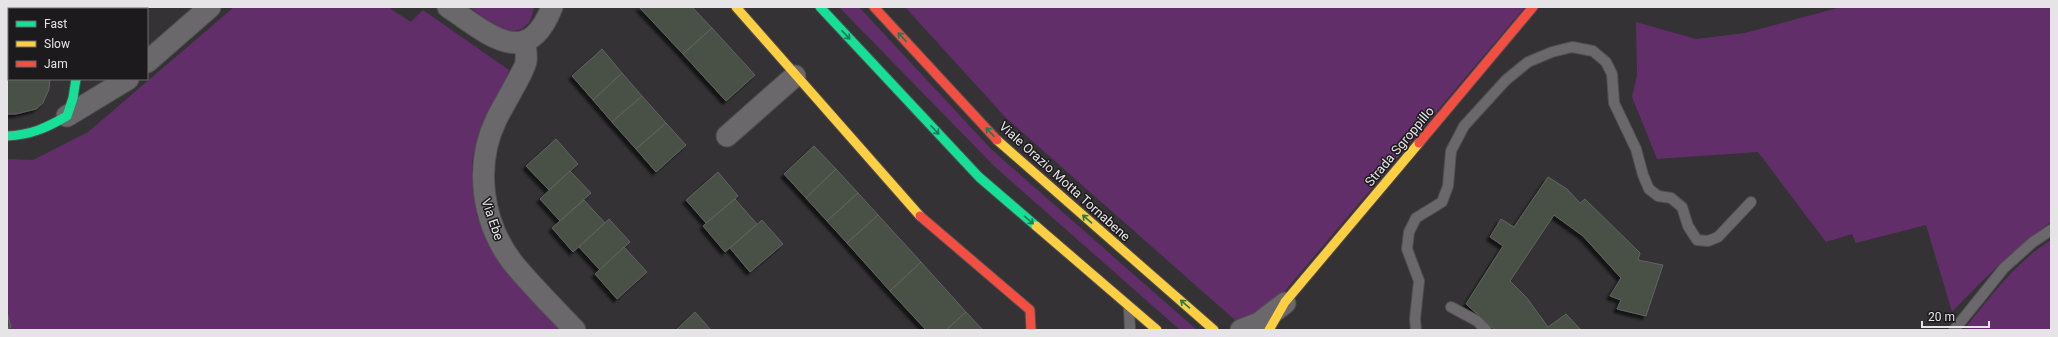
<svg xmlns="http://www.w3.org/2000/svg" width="2058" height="337" font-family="Roboto,sans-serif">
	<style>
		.green { fill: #612e69 }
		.building { fill: #485146; stroke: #626262; filter: url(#shadow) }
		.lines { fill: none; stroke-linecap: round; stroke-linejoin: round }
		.lane-casing { stroke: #504f51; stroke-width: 12 }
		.street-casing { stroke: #504f51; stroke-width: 23 }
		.fast-casing { stroke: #504f51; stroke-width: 11 }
		.slow-casing { stroke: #504f51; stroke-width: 11 }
		.jam-casing { stroke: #504f51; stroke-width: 11 }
		.lane { stroke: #6a686a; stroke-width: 10 }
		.street { stroke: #6a686a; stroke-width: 21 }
		.fast { stroke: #16e098; stroke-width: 9 }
		.slow { stroke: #ffcf43; stroke-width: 9 }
		.jam { stroke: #f24e42; stroke-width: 9 }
		.oneway { stroke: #197d5a }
		.labels { text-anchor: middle; stroke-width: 3; stroke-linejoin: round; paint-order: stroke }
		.street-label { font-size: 13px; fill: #e6e4e7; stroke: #1c1a1c }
	</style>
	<defs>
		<filter id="shadow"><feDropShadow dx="-3.5" dy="3.5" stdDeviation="1" flood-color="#0009"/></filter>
	</defs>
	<rect width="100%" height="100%" fill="#343235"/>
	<g class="green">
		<path d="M234,7H391V9L411,22L423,10L509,70L504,84L485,116L472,160V175L477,217L498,256L563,330H7V159L33,160L88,132Z"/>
		<path d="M469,7H534C533,11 532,18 529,22C513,45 484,17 469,7Z"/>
		<path d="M839,7H859L992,150L1197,330H1180L994,166Z"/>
		<path d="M905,7H1525L1279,298L1263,311L1236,321L1006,118Z"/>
		<path d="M1841,7H2051V222C2014,248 1983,280 1952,312L1926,225L1856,243L1852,234L1826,242L1758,152L1657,159L1632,97L1637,75L1636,22L1696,39L1745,33Z"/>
		<path d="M2051,240V330H1963C1990,298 2015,262 2051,240Z"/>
	</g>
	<g class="building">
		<path d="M7,7H58V9H9V79H50L49,89L43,103L36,109L16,114H7Z"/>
		<path d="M639,7H692L712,28L683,54Z"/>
		<path d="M712,28L755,75L726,101L683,54Z"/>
		<path d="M602,49L622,73L593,100L572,76Z"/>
		<path d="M622,73L642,96L612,122L593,100Z"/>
		<path d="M642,96L666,123L636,149L612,122Z"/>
		<path d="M666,123L686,145L656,172L636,149Z"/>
		<path d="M556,139L578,164L549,190L526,166Z"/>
		<path d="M814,146L836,169L806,198L784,174Z"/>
		<path d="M836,169L858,193L827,221L806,198Z"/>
		<path d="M570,171L591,193L560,221L540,199Z"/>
		<path d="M718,172L738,196L706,223L686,200Z"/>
		<path d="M1548,177L1567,189L1580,203L1585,199L1640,253L1638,260L1663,265L1646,316L1617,309L1621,300L1610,296L1621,278L1583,236L1554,215L1510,281L1527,298L1548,327L1566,314L1581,330H1495L1466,304L1503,246L1490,237L1501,219L1514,227Z"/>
		<path d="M858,193L878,215L847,243L827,221Z"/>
		<path d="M735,199L757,224L725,252L703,226Z"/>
		<path d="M584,200L605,223L573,252L552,228Z"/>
		<path d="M878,215L921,262L890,291L847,243Z"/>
		<path d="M609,219L630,242L600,270L579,247Z"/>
		<path d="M762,220L783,244L750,272L730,248Z"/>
		<path d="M624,247L647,272L617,299L595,274Z"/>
		<path d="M921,262L966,312L946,330H926L890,291Z"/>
		<path d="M7,312L11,327L7,329Z"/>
		<path d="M695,312L711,330H676Z"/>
		<path d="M966,312L983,330H946Z"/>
	</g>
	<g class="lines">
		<defs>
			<g id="lane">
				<path d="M1451,307L1477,321L1486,330"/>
				<path d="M1129,309L1130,330"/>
				<path d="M1416,330L1415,319L1419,281L1407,249L1409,232L1416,218L1442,202L1448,186L1451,151L1464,126L1506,80L1528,62L1552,52L1572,47L1593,51L1606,62L1612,74L1614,103L1636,149L1643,175L1649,189L1658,196L1671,198L1682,207L1688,226L1697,240L1708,241L1718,237L1751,202"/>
				<path d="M1954,330L2004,268L2033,242L2051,230"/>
			</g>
			<g id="street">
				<path d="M448,7C487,33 527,72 552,7"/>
				<path d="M525,42C525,48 527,55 526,61C526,68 501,109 496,120C474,166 482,223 513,263C532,286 554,308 575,330"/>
				<path d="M147,62L210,7"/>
				<path d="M67,116L128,79"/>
				<path d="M727,136L795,76"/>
				<path d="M1241,330L1259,323L1285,303"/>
			</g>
			<g id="fast">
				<path d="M84,7V9"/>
				<path d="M820,7L979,177L1036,226"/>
				<path d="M7,136C31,135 46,128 67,116L73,98L76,79"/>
			</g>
			<g id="slow">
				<path d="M736,7L920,216"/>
				<path d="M997,140L1214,330"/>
				<path d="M1036,226L1157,330"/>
				<path d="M1269,330L1285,302L1419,143"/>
			</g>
			<g id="jam">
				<path d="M874,7L997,140"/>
				<path d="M1419,143L1533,7"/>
				<path d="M920,216L1030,310L1031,330"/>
			</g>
		</defs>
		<use href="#lane" class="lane-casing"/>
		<use href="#street" class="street-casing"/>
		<use href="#fast" class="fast-casing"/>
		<use href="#slow" class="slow-casing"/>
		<use href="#jam" class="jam-casing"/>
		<use href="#lane" class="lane"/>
		<use href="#street" class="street"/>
		<use href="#fast" class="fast"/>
		<use href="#slow" class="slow"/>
		<use href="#jam" class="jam"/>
	</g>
	<defs><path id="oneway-shaft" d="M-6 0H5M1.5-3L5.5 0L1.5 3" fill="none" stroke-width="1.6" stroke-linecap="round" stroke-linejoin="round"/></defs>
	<g class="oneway">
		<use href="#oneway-shaft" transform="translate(846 35) rotate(47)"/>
		<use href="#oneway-shaft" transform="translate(902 37) rotate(-133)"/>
		<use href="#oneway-shaft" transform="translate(935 130) rotate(47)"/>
		<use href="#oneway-shaft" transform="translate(990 132) rotate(-133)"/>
		<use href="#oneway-shaft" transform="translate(1087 219) rotate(-139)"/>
		<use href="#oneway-shaft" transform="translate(1029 220) rotate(41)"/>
		<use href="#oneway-shaft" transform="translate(1185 304) rotate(-139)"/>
	</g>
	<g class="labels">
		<g class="street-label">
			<text transform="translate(1399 146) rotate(-50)" y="5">Strada Sgroppillo</text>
			<text transform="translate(1065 181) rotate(42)" y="5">Viale Orazio Motta Tornabene</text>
			<text transform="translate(493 219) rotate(71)" y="5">Via Ebe</text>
		</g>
	</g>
	<rect width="2058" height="337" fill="none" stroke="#e6e4e7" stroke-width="16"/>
	<rect x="8" y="8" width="140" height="72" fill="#1c1a1c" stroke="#6d6b6d"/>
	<rect x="16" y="21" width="20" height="6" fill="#16e098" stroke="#6d6b6d"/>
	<text x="44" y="28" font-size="12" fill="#e6e4e7">Fast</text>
	<rect x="16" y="41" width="20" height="6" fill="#ffcf43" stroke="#6d6b6d"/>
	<text x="44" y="48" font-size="12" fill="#e6e4e7">Slow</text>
	<rect x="16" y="61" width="20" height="6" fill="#f24e42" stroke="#6d6b6d"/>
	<text x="44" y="68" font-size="12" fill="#e6e4e7">Jam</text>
	<path d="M1922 321v6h67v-6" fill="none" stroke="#e6e4e7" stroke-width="2"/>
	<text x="1928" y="321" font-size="12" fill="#e6e4e7" stroke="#1c1a1c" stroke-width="3" paint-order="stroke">20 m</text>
</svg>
